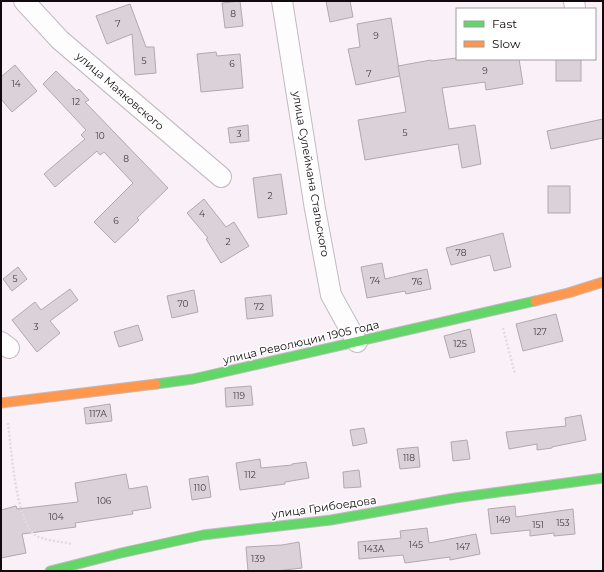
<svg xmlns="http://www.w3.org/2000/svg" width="604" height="572" font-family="Montserrat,sans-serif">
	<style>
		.building { fill: #dad2d8; stroke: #b0a9af }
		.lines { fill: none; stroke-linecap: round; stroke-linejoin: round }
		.street-casing { stroke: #c2bbc1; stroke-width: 22 }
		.fast-casing { stroke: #c2bbc1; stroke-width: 11 }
		.slow-casing { stroke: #c2bbc1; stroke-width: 11 }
		.path { stroke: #dfdcde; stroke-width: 2.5; stroke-dasharray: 2 2; stroke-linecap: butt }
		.street { stroke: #fefdfe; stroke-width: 20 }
		.fast { stroke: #63d668; stroke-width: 9 }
		.slow { stroke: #ff974d; stroke-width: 9 }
		.labels { text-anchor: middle; stroke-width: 3; stroke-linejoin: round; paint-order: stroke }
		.number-label { font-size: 9px; fill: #423c41 }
		.street-label { font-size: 11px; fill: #100a0f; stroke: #fff }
	</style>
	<rect width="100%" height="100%" fill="#faf0f8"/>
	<g class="building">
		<path d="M240,1L243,26L225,28L222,3Z"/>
		<path d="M326,1H350L353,17L330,22Z"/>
		<path d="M130,4L146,47H154L156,73L135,75L132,34L107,44L96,16Z"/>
		<path d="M391,18L400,76L356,85L348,49L360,47L357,24Z"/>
		<path d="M216,52L217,56L240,54L243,88L201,92L197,54Z"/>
		<path d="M457,58V59H519L523,84L486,90L485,82L442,88L449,129L475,125L481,164L462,168L458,144L365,160L358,120L406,112L398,66L431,60V61Z"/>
		<rect x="556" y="59" width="25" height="22"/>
		<path d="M15,65L37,91L12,112L1,99V77Z"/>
		<path d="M56,71L77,91L79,89L89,100L85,102L168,188L137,218L139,220L115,243L94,222L133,183L104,152L100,155L97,151L55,187L44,174L85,139L81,135L86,130L43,84Z"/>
		<path d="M603,119V138L551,149L547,131Z"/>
		<path d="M248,125L249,141L230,143L228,128Z"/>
		<path d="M281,174L287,214L258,218L253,178Z"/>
		<rect x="548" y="186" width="22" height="27"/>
		<path d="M204,199L226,227L234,222L249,246L221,263L206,239L208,238L187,213Z"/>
		<path d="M503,233L511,267L494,271L490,255L451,265L446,248Z"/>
		<path d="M382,263L385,279L427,269L431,289L406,294L405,291L367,298L361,267Z"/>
		<path d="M18,267L27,279L12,291L3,279Z"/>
		<path d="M70,289L78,300L50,321L60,333L37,352L12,320L35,302L41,310Z"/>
		<path d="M194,290L198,312L172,318L167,296Z"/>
		<path d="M271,295L273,316L247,319L245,298Z"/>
		<path d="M556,314L563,341L523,351L516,324Z"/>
		<path d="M138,325L143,340L119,347L114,332Z"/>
		<path d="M470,329L475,352L450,358L444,336Z"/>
		<path d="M251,386L253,405L226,407L225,388Z"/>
		<path d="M110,404L112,421L86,424L84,408Z"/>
		<path d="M581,415L586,440L552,447V448L537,450V444L509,449L506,432L566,426L565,418Z"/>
		<path d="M364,428L367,443L353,446L350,430Z"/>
		<path d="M467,440L470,459L453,461L451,442Z"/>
		<path d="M418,447L420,467L400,469L397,449Z"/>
		<path d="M260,459L261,468L292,465V464L306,462L309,478L285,482V484L240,490L236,463Z"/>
		<path d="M359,470L361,487L344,488L343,472Z"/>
		<path d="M126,474L129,489L147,486L151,508L132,511L133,514L75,523L76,527L22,534L26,553L1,558V510L16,506L17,509L78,502L75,483Z"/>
		<path d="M208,476L211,497L192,500L189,479Z"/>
		<path d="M515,506L516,517L573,509L575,534L554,536V533L530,536V530L491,534L488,509Z"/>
		<path d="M427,528L429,543L476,534L480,554L450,560V557L405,563L403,555L359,559L358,542L401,538L400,531Z"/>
		<path d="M299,542L302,568L275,571H248L246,547L282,545Z"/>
	</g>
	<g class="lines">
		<defs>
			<g id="street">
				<path d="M24,1L60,40L221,177"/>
				<path d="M282,1L315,209L331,295L357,342"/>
				<path d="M574,1L575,8"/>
				<path d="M1,342L9,348"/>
			</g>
			<g id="fast">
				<path d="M156,384L193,379L535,301"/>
				<path d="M50,571L121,553L203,535L331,520L455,498L603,478"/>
			</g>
			<g id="slow">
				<path d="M535,301L568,293L603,282"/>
				<path d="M1,403L156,384"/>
			</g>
		</defs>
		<use href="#street" class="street-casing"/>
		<use href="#fast" class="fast-casing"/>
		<use href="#slow" class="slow-casing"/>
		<g class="path">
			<path d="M503,328L515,374"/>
			<path d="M8,423C11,447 16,522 35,535C41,540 63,542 72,544"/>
		</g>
		<use href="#street" class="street"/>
		<use href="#fast" class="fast"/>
		<use href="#slow" class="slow"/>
	</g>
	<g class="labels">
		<g class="number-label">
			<text x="233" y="17">8</text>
			<text x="118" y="27">7</text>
			<text x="376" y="39">9</text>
			<text x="144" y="64">5</text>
			<text x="232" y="67">6</text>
			<text x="485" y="74">9</text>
			<text x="369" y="77">7</text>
			<text x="16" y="87">14</text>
			<text x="76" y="105">12</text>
			<text x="405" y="136">5</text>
			<text x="239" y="137">3</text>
			<text x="100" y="139">10</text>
			<text x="126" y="162">8</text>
			<text x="270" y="199">2</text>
			<text x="202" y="217">4</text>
			<text x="116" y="224">6</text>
			<text x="228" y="245">2</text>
			<text x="461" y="256">78</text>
			<text x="15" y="282">5</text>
			<text x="375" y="284">74</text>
			<text x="417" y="285">76</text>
			<text x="183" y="307">70</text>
			<text x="259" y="310">72</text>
			<text x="36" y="330">3</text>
			<text x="540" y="335">127</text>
			<text x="460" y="347">125</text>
			<text x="239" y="399">119</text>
			<text x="98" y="417">117А</text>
			<text x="409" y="461">118</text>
			<text x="250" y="478">112</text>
			<text x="200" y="491">110</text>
			<text x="104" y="504">106</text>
			<text x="56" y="520">104</text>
			<text x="503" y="523">149</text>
			<text x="563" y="526">153</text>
			<text x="538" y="528">151</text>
			<text x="416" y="548">145</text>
			<text x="463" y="550">147</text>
			<text x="374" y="552">143А</text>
			<text x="258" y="562">139</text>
		</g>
		<g class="street-label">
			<text transform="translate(120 91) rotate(41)" y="4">улица Маяковского</text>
			<text transform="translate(311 174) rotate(80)" y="4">улица Сулеймана Стальского</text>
			<text transform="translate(301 342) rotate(-13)" y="4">улица Революции 1905 года</text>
			<text transform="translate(324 507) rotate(-8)" y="4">улица Грибоедова</text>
		</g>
	</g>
	<rect width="604" height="572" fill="none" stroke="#100a0f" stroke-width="4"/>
	<rect x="456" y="8" width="140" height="52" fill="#ffffff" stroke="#9f9d9f"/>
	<rect x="464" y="21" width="20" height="6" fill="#63d668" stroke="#9f9d9f"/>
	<text x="492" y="28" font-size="12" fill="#100a0f">Fast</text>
	<rect x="464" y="41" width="20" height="6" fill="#ff974d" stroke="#9f9d9f"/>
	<text x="492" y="48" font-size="12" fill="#100a0f">Slow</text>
</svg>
